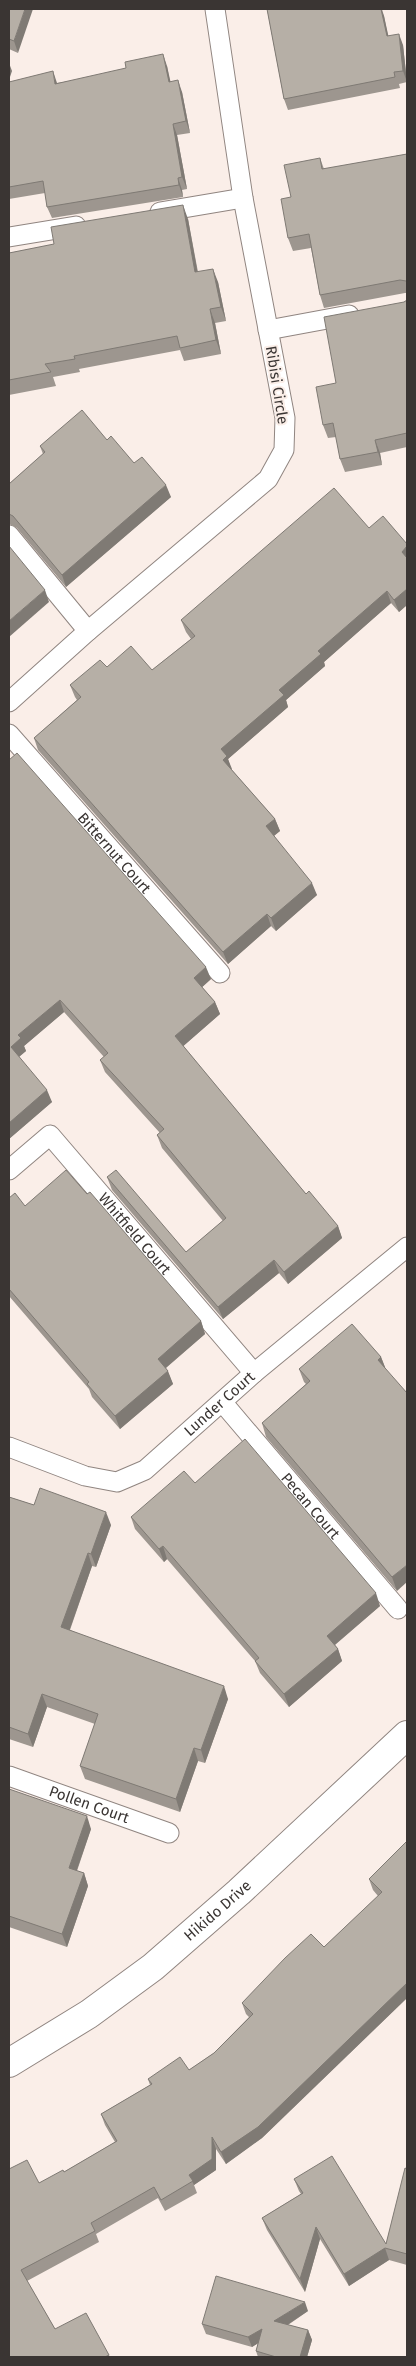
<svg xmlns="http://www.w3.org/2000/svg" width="416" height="2366" font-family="'Fira Sans',sans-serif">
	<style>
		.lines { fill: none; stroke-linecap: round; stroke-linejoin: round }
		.lane-casing { stroke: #908580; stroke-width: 21 }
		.street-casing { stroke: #908580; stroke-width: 30 }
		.lane { stroke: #fff; stroke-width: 19 }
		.street { stroke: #fff; stroke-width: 28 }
		.wall { fill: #9d968f }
		.shaded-wall { fill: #7f7a74 }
		.building { fill: #b6afa6; stroke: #7f7a74 }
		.labels { text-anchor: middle; stroke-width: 4; stroke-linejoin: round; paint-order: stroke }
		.street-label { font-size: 15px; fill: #3a3533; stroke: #faeee8 }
	</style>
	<rect width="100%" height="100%" fill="#faeee8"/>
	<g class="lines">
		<defs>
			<g id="lane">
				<path d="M160,212L243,198"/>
				<path d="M9,237L76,226"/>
				<path d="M268,330L349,315"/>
				<path d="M9,535L88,631"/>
				<path d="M9,702L88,631L268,479L284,450L285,418L243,198L215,9"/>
				<path id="s1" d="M9,734L220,973"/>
				<path id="s2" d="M9,1170L50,1135L254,1373"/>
				<path id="s3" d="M223,1403L398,1609"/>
				<path id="s4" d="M9,1447L85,1476L117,1482L145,1470L254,1373L407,1247"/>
				<path id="s5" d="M9,1776L169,1833"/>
			</g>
			<g id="street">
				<path id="s6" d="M9,2063L89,2014L153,1967L239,1892L407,1735"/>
			</g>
		</defs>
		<use href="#lane" class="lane-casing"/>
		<use href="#street" class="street-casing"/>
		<use href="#lane" class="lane"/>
		<use href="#street" class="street"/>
	</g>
	<g class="wall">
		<path d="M9,9L18,53L9,49Z"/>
		<path d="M267,9H382L384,16L388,36L403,45L407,82L399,84L400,88L288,110L284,99Z"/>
		<path d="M167,66L170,82L182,92L190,133L177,135L187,189L182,190L183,197L52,218L47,207L45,193L9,199V82L57,83Z"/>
		<path d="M407,154V293H405L324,308L320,295L311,248L293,251L288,238L291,197L320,158L324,169Z"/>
		<path d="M188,219L198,272L218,282L226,321L215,323L221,354L184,361L180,350L79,369L80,372L53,377L56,386L9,395V253Z"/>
		<path d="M407,300V447L380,453L382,465L345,472L340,459L336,437L328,438L323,425L336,383L404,302Z"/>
		<path d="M107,440L171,497L66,587L17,528L9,524V484L43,454L40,446Z"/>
		<path d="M369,528L407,544V605L399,612L391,603L324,662L325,666L286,700L288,707L228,759L231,769L275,819L280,831L274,836L317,895L276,931L271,926L228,964L38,750L34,738L77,700L75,697L70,685L107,667L152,670L191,639L186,632L181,620Z"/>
		<path d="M9,760L211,979L202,987L215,1002L220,1014L183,1046L306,1194L338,1226L342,1238L288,1284L279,1273L223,1319L112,1190L107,1177L186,1252L223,1221L162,1148L157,1135L160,1133L105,1072L100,1060L104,1057L64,1012L24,1046L26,1051L19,1057L52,1102L9,1139Z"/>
		<path d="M9,1198L25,1206L201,1321L205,1334L166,1368L173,1384L120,1429L92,1397L89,1389L9,1296Z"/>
		<path d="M381,1357L385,1367L397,1591L266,1437L262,1423L306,1384L304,1382L299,1369Z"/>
		<path d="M195,1483L380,1606L335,1645L338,1649L342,1661L289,1707L260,1673L255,1661L167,1559L164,1562L135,1529L131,1517Z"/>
		<path d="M9,1497L34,1505L111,1525L96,1567L92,1566L70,1630L228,1699L205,1763L198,1761L180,1812L85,1779L80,1766L95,1724L47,1707L33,1747L9,1739Z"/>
		<path d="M9,1789L91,1829L77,1871L84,1873L88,1886L67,1947L9,1927Z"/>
		<path d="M407,1841V1998L262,2138L226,2164L216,2149V2170L194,2185L197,2193L165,2211L158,2198L96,2234L99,2242L27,2281L55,2329L109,2355L110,2357H9V2169L39,2183L64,2172L115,2142L105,2125L101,2114L150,2085L148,2079L189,2070L214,2053L249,2017L246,2014L242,2003L324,1947L378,1896L373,1890L369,1879Z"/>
		<path d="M407,2169V2265L389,2260L349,2286L320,2239L305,2292L267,2230L262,2218L301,2194L299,2191L294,2179L386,2244Z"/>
		<path d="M308,2311L288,2325L308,2330L312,2340L307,2357H258L256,2351L258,2343L252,2347L206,2334L202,2324Z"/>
	</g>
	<g class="shaded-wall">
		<path d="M25,9H33L18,53L14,41Z"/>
		<path d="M381,9L384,16L391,48L387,36Z"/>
		<path d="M399,34L403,45L407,82L403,71Z"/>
		<path d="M163,54L167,66L173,93L169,82Z"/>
		<path d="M9,63L12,71L9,80Z"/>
		<path d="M53,71L57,83L59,95L55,84Z"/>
		<path d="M178,80L182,92L190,133L186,121Z"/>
		<path d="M173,124L177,135L187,189L182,177Z"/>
		<path d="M178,178L182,190L183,197L179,185Z"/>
		<path d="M183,205L188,219L200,286L195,272Z"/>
		<path d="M213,269L218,282L226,321L221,307Z"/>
		<path d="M210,309L215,323L221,354L216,340Z"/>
		<path d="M375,440L380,453L382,465L378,452Z"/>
		<path d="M166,485L171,497L66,587L62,575Z"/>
		<path d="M407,546V563L402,552Z"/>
		<path d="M407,589V605L399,612L394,600Z"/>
		<path d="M45,590L49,602L9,637V621Z"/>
		<path d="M387,591L391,603L324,662L325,666L286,700L288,707L228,759L232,769L228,772L223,760L221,749L318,651Z"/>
		<path d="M275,819L280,831L271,838L266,826Z"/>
		<path d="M312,883L317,895L276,931L271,918Z"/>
		<path d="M267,914L271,926L228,964L223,952Z"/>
		<path d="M206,967L211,979L199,990L194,978Z"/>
		<path d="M60,1000L64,1012L24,1046L26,1051L15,1060L11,1047L18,1035Z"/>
		<path d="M215,1002L220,1014L180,1049L175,1036Z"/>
		<path d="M47,1090L52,1102L9,1139V1123Z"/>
		<path d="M338,1226L342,1238L288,1284L284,1272Z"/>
		<path d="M274,1260L279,1273L223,1319L218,1307Z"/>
		<path d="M201,1321L205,1334L162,1371L158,1359Z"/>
		<path d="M381,1357L386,1370L378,1360Z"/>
		<path d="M168,1371L173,1384L120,1429L115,1416Z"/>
		<path d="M106,1512L111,1525L96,1567L91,1554Z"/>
		<path d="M163,1546L167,1559L164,1562L159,1549Z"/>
		<path d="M88,1553L92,1566L66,1640L61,1627Z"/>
		<path d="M407,1565V1582L397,1591L392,1577Z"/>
		<path d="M376,1593L380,1606L331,1648L327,1636Z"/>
		<path d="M338,1649L342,1661L289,1707L284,1694Z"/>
		<path d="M224,1686L228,1699L205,1763L201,1750Z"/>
		<path d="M42,1694L47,1707L33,1747L28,1734Z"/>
		<path d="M194,1748L198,1761L180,1812L176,1799Z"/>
		<path d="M87,1816L91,1829L73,1881L69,1868Z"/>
		<path d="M84,1873L88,1886L67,1947L62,1934Z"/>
		<path d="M407,1983V1998L262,2138L226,2164L221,2152Z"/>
		<path d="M212,2137L216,2149V2170L194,2185L189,2175Z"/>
		<path d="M316,2227L320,2239L305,2292L300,2279Z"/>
		<path d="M385,2248L389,2260L349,2286L344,2274Z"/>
		<path d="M305,2302L308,2311L278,2331L274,2321Z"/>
		<path d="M262,2329L265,2339L252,2347L248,2337Z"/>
		<path d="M308,2330L312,2340L307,2357H300Z"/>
	</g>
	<g class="building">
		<path d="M9,9H25L14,41L9,39Z"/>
		<path d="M267,9H381L387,36L399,34L403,71L394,72L395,77L284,99Z"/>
		<path d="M163,54L169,82L178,80L186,121L173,124L182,177L178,178L179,185L47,207L43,181L9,187V82L53,71L55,84L126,68L125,62Z"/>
		<path d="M407,154V282L406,281L400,280L320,295L309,234L288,238L281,199L291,197L284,165L320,158L322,169Z"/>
		<path d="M183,205L195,272L213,269L221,307L210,309L216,340L180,348L177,336L74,356L75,359L45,364L51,372L9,380V253L54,244L51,227Z"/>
		<path d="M407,300V433L375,440L378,452L340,459L333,423L323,425L316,387L336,383L324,317L404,302Z"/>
		<path d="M82,410L107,440L111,436L134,463L142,457L166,485L62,575L13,516L9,514V484L45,452L40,446Z"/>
		<path d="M334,488L369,528L383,516L407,544V546L402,552L407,558V589L394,600L387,591L318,651L321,654L279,690L284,695L221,749L227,756L223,760L275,819L266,826L312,883L271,918L267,914L223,952L34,738L81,697L70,685L100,660L107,667L131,646L152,670L195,636L181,620Z"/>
		<path d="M9,546L45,590L9,621Z"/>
		<path d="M17,753L206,967L194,978L215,1002L175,1036L306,1194L309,1191L338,1226L284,1272L274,1260L218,1307L107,1177L116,1170L186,1252L226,1218L157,1135L164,1129L100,1060L108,1053L60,1000L18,1035L21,1038L11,1047L47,1090L9,1123V760Z"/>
		<path d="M66,1170L87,1194L90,1192L201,1321L158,1359L168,1371L115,1416L87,1384L89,1382L9,1289V1198L15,1193L25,1206Z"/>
		<path d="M352,1324L381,1357L378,1360L407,1393V1565L392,1577L262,1423L310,1381L299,1369Z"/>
		<path d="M245,1439L376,1593L327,1636L338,1649L284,1694L255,1661L259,1658L163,1546L159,1549L131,1517L184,1471L195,1483Z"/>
		<path d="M40,1488L106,1512L91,1554L88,1553L61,1627L224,1686L201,1750L194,1748L176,1799L80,1766L98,1714L42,1694L28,1734L9,1727V1497L34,1505Z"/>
		<path d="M9,1789L87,1816L69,1868L84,1873L62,1934L9,1916Z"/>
		<path d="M407,1841V1983L258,2127L221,2152L212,2137V2159L189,2175L193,2181L161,2200L154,2187L91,2223L95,2231L21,2270L55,2329L86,2313L109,2355L105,2357H9V2169L27,2160L39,2183L63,2170L64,2172L117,2141L101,2114L152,2084L148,2079L180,2057L189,2070L214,2053L253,2014L242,2003L285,1958L311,1934L324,1947L382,1892L369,1879Z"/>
		<path d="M332,2156L386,2244L405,2168L407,2169V2254L385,2248L344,2274L316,2227L300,2279L262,2218L303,2193L294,2179Z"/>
		<path d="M216,2276L305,2302L274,2321L308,2330L300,2357H276L256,2351L262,2329L248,2337L202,2324Z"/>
	</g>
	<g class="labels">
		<g class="street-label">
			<text transform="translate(277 385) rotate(81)" y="5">Ribisi Circle</text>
			<text dy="5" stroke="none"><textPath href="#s1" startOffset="159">Bitternut Court</textPath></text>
			<text dy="5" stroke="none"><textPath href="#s2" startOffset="184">Whitfield Court</textPath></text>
			<text dy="5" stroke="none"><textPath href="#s4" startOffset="244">Lunder Court</textPath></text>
			<text dy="5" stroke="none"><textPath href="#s3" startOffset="135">Pecan Court</textPath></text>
			<text dy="5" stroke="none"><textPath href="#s5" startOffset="85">Pollen Court</textPath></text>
			<text dy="5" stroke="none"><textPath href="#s6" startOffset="259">Hikido Drive</textPath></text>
		</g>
	</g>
	<rect width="416" height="2366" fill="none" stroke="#3a3533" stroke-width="20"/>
</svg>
